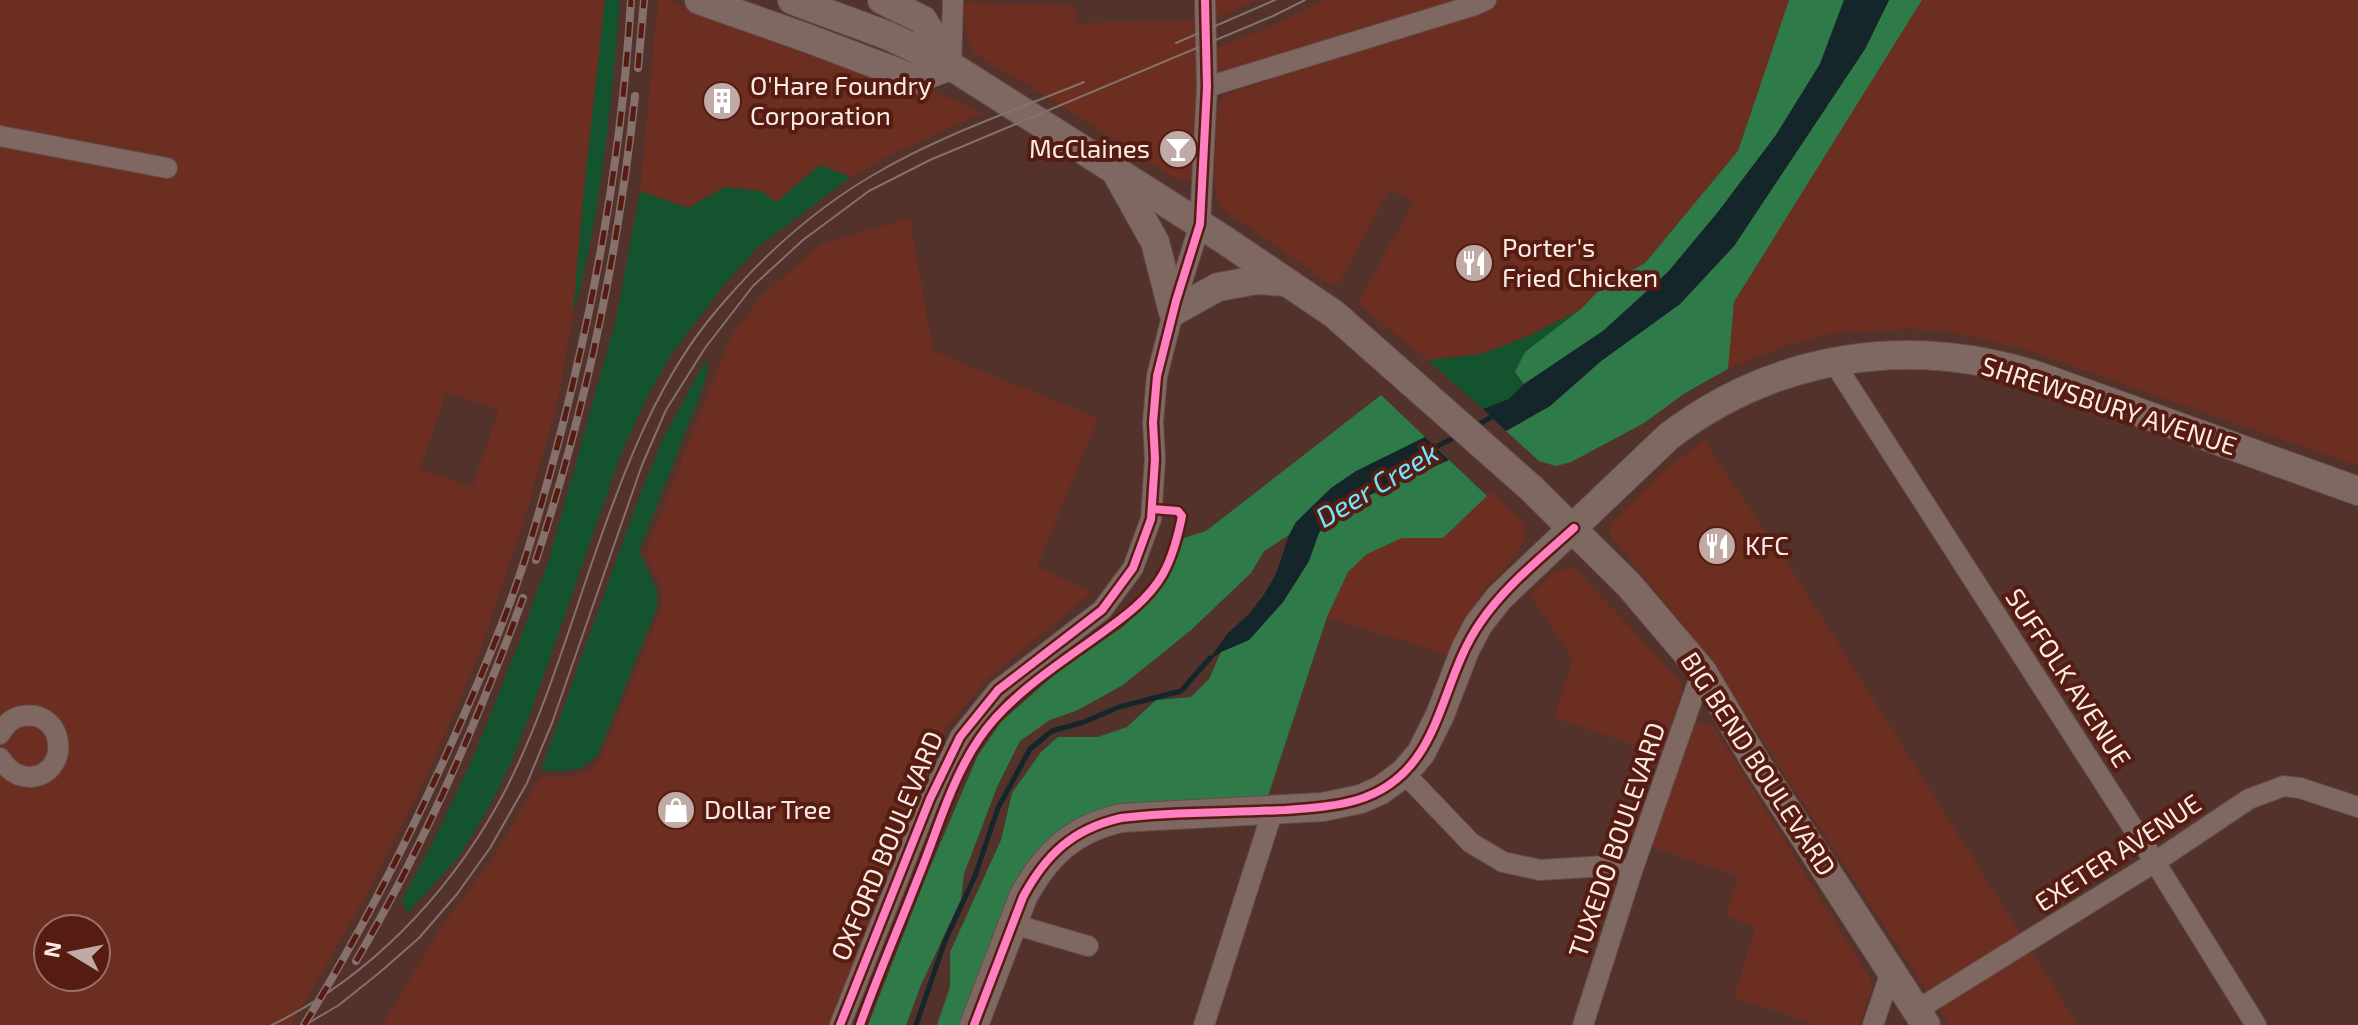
<svg xmlns="http://www.w3.org/2000/svg" width="2358" height="1025" font-family="'Exo 2',sans-serif">
	<style>
		.built { fill: #6c2e21; fill-rule: evenodd }
		.green { fill: #13542e }
		.forest { fill: #2f7a49 }
		.water { fill: #14262a }
		.lines { fill: none; stroke-linecap: round; stroke-linejoin: round }
		.stream { stroke: #14262a; stroke-width: 5 }
		.street-casing { stroke: #654d49; stroke-width: 22 }
		.secondary-casing { stroke: #654d49; stroke-width: 30 }
		.street { stroke: #7f6862; stroke-width: 20 }
		.secondary { stroke: #7f6862; stroke-width: 28 }
		.tram { stroke: #85706c; stroke-width: 2 }
		.rail-casing { stroke: #85706c; stroke-width: 8 }
		.rail { stroke: #571c11; stroke-width: 5; stroke-dasharray: 15; stroke-linecap: butt }
		.cycleway-casing { stroke: #571c11; stroke-width: 13 }
		.cycleway { stroke: #ff80c0; stroke-width: 8 }
		.labels { text-anchor: middle; stroke-width: 8; stroke-linejoin: round; paint-order: stroke }
		.poi-label { font-size: 26px; fill: #fbebe7; stroke: #571c11; text-anchor: start }
		.street-label { font-size: 26px; fill: #fbebe7; stroke: #571c11 }
		.water-label { font-size: 28px; font-style: italic; fill: #73e5fd; stroke: #571c11 }
	</style>
	<rect width="100%" height="100%" fill="#53322b"/>
	<g class="built">
		<path d="M0,0H605L583,199L573,314L557,405L522,527L474,667L429,771L368,891L291,1025H0ZM446,392L499,410L472,487L420,469ZM48,929H96V977H48Z"/>
		<path d="M658,0H667L801,44L955,100L982,113L894,153L851,177L820,165L776,202L725,187L688,208L640,191Z"/>
		<path d="M1214,0H1257L1214,20Z"/>
		<path d="M1324,0H1789L1738,151L1645,263L1603,286L1581,309L1531,335L1481,354L1428,360L1362,307L1360,299L1414,202L1389,190L1340,282L1332,285L1221,208L1216,193L1214,175L1218,107L1222,96L1458,16L1442,4L1217,78V48L1276,24Z"/>
		<path d="M1922,0H2358V466L2020,348L1942,330L1903,329L1829,334L1785,346L1728,369L1734,302Z"/>
		<path d="M964,2L1075,6L1076,23L1196,21L1194,174L1189,180L1182,181L1172,177L1072,112L975,54L968,42L964,21Z"/>
		<path d="M910,218L933,351L1098,418L1037,567L1092,592L989,677L943,732L829,1025H382L440,929L493,858L540,777L573,776L590,771L602,755L663,604L661,587L645,553L731,336L761,297L821,244Z"/>
		<path d="M1704,440L1801,584L2078,1025H1949L1704,651L1610,535V526L1617,517L1664,471Z"/>
		<path d="M1491,492L1521,520L1525,527V538L1517,554L1481,593L1466,621L1451,656L1327,617L1348,572L1367,554L1402,538L1443,537Z"/>
		<path d="M1569,568L1577,571L1680,681L1682,693L1661,754L1554,718L1573,659L1530,595L1555,571Z"/>
		<path d="M1704,722L1714,727L1869,976L1872,987L1859,1025H1818L1734,997L1755,927L1726,916L1738,876L1652,847L1688,733L1694,723Z"/>
	</g>
	<g class="green">
		<path d="M605,0H620C611,106 602,211 573,314L583,199Z"/>
		<path d="M820,165L851,177L758,247L726,282L670,356L645,401L621,454L531,712L513,758L490,806L459,856L407,914L402,900L433,842L473,758L517,648L549,559L616,320L640,191L688,208L725,187L761,191L776,202Z"/>
		<path d="M1581,309L1525,352L1515,372L1524,384L1509,399L1483,409L1428,360L1481,354L1531,335Z"/>
		<path d="M706,359L707,373L702,390L639,551L656,589L658,604L598,754C579,774 566,771 541,770L639,497L663,438Z"/>
	</g>
	<g class="forest">
		<path d="M1789,0H1844L1820,64L1776,135L1718,212L1668,272L1603,331L1524,384L1515,372L1525,352L1581,309L1603,286L1645,263L1738,151Z"/>
		<path d="M1889,0H1922L1734,302L1728,369L1685,393L1644,423L1571,462L1556,466L1539,461L1506,431L1550,406L1601,361L1680,304L1734,246L1865,49Z"/>
		<path d="M1381,395L1487,496L1443,538H1402L1367,554L1348,572L1327,617L1267,799L1074,823L962,1025H937L950,987V952L1001,840L1012,793L1041,752L1058,737H1098L1127,727L1156,700L1191,697L1209,679L1221,652L1249,640L1283,602L1309,561L1289,535L1264,551L1251,573L1191,630L1123,685L1078,710L1050,720L1020,741L997,787L964,874L961,899L921,985L906,1025H868L928,872L978,755L1001,722L1056,673L1124,626L1154,596L1174,564L1184,538L1206,531Z"/>
	</g>
	<g class="water">
		<path d="M1844,0H1889L1865,49L1734,246L1680,304L1601,361L1550,406L1506,431L1483,409L1509,399L1524,384L1603,331L1668,272L1718,212L1776,135L1820,64Z"/>
		<path d="M1425,437L1449,460L1354,502L1336,513L1319,533L1309,561L1283,602L1249,640L1221,652L1206,663L1228,633L1248,615L1263,596L1276,574L1289,535L1296,522L1331,488L1356,471Z"/>
	</g>
	<g class="lines">
		<g class="stream">
			<path d="M1476,426L1495,415"/>
			<path d="M1430,450L1457,436"/>
			<path d="M916,1025L945,941L975,876L998,808L1030,749L1052,731L1084,722L1119,707L1181,691L1210,658"/>
		</g>
		<defs>
			<g id="street">
				<path d="M951,66L953,0"/>
				<path d="M1207,87L1475,5L1486,0"/>
				<path d="M0,136L167,168"/>
				<path d="M1833,361L2155,862L2256,1025"/>
				<path d="M0,734C5,725 12,717 23,716C65,709 72,774 30,777C16,777 7,769 0,758"/>
				<path d="M1404,773L1471,843L1503,862L1540,870L1606,866L1632,871"/>
				<path d="M1013,924L1088,946"/>
				<path d="M1917,1010L2155,862L2249,799L2284,786L2300,788L2358,807"/>
				<path d="M840,1025L930,799L960,737L998,690L1102,610L1133,568L1151,519L1155,459L1153,422L1157,376L1176,301L1200,224L1207,87L1205,0"/>
				<path d="M1204,1025L1273,810"/>
				<path d="M1583,1025L1632,871L1702,671"/>
				<path d="M1873,1025L1892,969"/>
			</g>
			<g id="secondary">
				<path d="M699,0L807,38L915,79L951,66"/>
				<path d="M792,0L889,36L951,66L1223,239L1334,314L1531,488L1629,585L1702,671L1757,764L1926,1025"/>
				<path d="M882,0L923,20L950,65"/>
				<path d="M1117,174L1155,242L1173,312L1218,287L1257,280L1286,282"/>
				<path d="M974,1025L1023,897C1046,854 1073,829 1121,818L1323,807L1361,799L1381,790L1404,773L1421,753L1440,715L1465,650L1478,625L1499,598L1669,436C1777,354 1910,335 2038,376L2358,491"/>
			</g>
		</defs>
		<use href="#street" class="street-casing"/>
		<use href="#secondary" class="secondary-casing"/>
		<use href="#street" class="street"/>
		<use href="#secondary" class="secondary"/>
		<g class="tram">
			<path d="M1176,43L1275,0"/>
			<path d="M272,1025C368,978 446,897 498,804C540,728 568,631 597,548C626,465 659,378 717,310C763,255 818,206 880,171C944,134 1016,110 1084,82"/>
			<path d="M305,1025L339,1005L379,973L419,938L457,894L490,848L527,783L552,723L642,465L666,410L705,348L753,286L803,240L869,191L930,160L1273,16L1305,0"/>
		</g>
		<defs>
			<g id="rail">
				<path d="M638,68L644,0"/>
				<path d="M536,560C586,409 618,254 635,96"/>
				<path d="M356,961C424,846 477,723 523,598"/>
				<path d="M304,1025C360,934 409,839 452,742C479,682 506,619 526,556C581,376 620,189 631,0"/>
			</g>
		</defs>
		<use href="#rail" class="rail-casing"/>
		<use href="#rail" class="rail"/>
		<defs>
			<g id="cycleway">
				<path d="M840,1025L930,799L960,737L998,690L1102,610L1133,568L1151,519L1155,459L1153,422L1157,376L1176,301L1200,224L1207,87L1205,0"/>
				<path d="M860,1025C878,975 899,927 918,878C937,832 951,780 979,739C1004,701 1051,669 1088,643C1115,623 1146,604 1163,574C1173,556 1178,536 1182,516L1178,511L1152,509"/>
				<path d="M974,1025L1023,897C1046,854 1073,829 1121,818C1175,811 1230,813 1285,810C1309,808 1333,807 1357,800C1443,774 1437,685 1480,623C1505,586 1541,558 1574,528"/>
			</g>
		</defs>
		<use href="#cycleway" class="cycleway-casing"/>
		<use href="#cycleway" class="cycleway"/>
	</g>
	<defs>
		<symbol id="building-disc" viewBox="-11 -11 22 22"><circle r="9.5" fill="#c0aaa5" stroke="#571c11"/><path d="M-4-6H4V6H1V3H-1V6H-4ZM-2.5-4.3h1.7v1.8h-1.7ZM.8-4.3h1.7v1.8H.8ZM-2.5-1h1.7V.8h-1.7ZM.8-1h1.7V.8H.8Z" fill="#fff"/></symbol>
		<symbol id="bar-disc" viewBox="-11 -11 22 22"><circle r="9.5" fill="#c0aaa5" stroke="#571c11"/><path d="M-6-5H6L.8 .8V4.5H3.5V6h-7V4.5H-.8V.8Z" fill="#fff"/></symbol>
		<symbol id="restaurant-disc" viewBox="-11 -11 22 22"><circle r="9.5" fill="#c0aaa5" stroke="#571c11"/><path d="M-5-6h1v4h1v-4h1v4h1v-4h1v5L-1.5 .5V6h-2V.5L-5-1ZM5-6V6H3V1.5H1.5Q1.5-4 5-6Z" fill="#fff"/></symbol>
		<symbol id="shop-disc" viewBox="-11 -11 22 22"><circle r="9.5" fill="#c0aaa5" stroke="#571c11"/><path d="M-5-2.5h2.3a2.7 3.5 0 0 1 5.4 0H5L5.5 6h-11ZM-1.5-2.5h3a1.5 2.3 0 0 0-3 0Z" fill="#fff"/></symbol>
	</defs>
	<g fill-rule="evenodd">
		<use href="#building-disc" x="700" y="79" width="44" height="44"/>
		<use href="#bar-disc" x="1156" y="127" width="44" height="44"/>
		<use href="#restaurant-disc" x="1452" y="241" width="44" height="44"/>
		<use href="#restaurant-disc" x="1695" y="524" width="44" height="44"/>
		<use href="#shop-disc" x="654" y="788" width="44" height="44"/>
	</g>
	<g class="labels">
		<g class="poi-label">
			<text x="750" y="95">O'Hare Foundry<tspan x="750" dy="30">Corporation</tspan></text>
			<text x="1150" y="158" text-anchor="end">McClaines</text>
			<text x="1502" y="257">Porter's<tspan x="1502" dy="30">Fried Chicken</tspan></text>
			<text x="1745" y="555">KFC</text>
			<text x="704" y="819">Dollar Tree</text>
		</g>
		<g class="street-label">
			<text transform="translate(2109 406) rotate(18)" y="9">SHREWSBURY AVENUE</text>
			<text transform="translate(2068 678) rotate(57)" y="9">SUFFOLK AVENUE</text>
			<text transform="translate(1758 764) rotate(57)" y="9">BIG BEND BOULEVARD</text>
			<text transform="translate(1617 840) rotate(-71)" y="9">TUXEDO BOULEVARD</text>
			<text transform="translate(887 846) rotate(-67)" y="9">OXFORD BOULEVARD</text>
			<text transform="translate(2118 853) rotate(-33)" y="9">EXETER AVENUE</text>
		</g>
		<g class="water-label">
			<text transform="translate(1377 485) rotate(-31)" y="10">Deer Creek</text>
		</g>
	</g>
	<g transform="translate(72 953) rotate(280)"><circle r="38" fill="#571c11" stroke="#996f67" stroke-width="2"/>
	<path d="M0-6L14 30L0 20L-14 30Z" fill="#c0aaa5"/>
	<text y="-12" font-size="22" font-weight="bold" text-anchor="middle" fill="#fbebe7">N</text>
	</g>
</svg>
